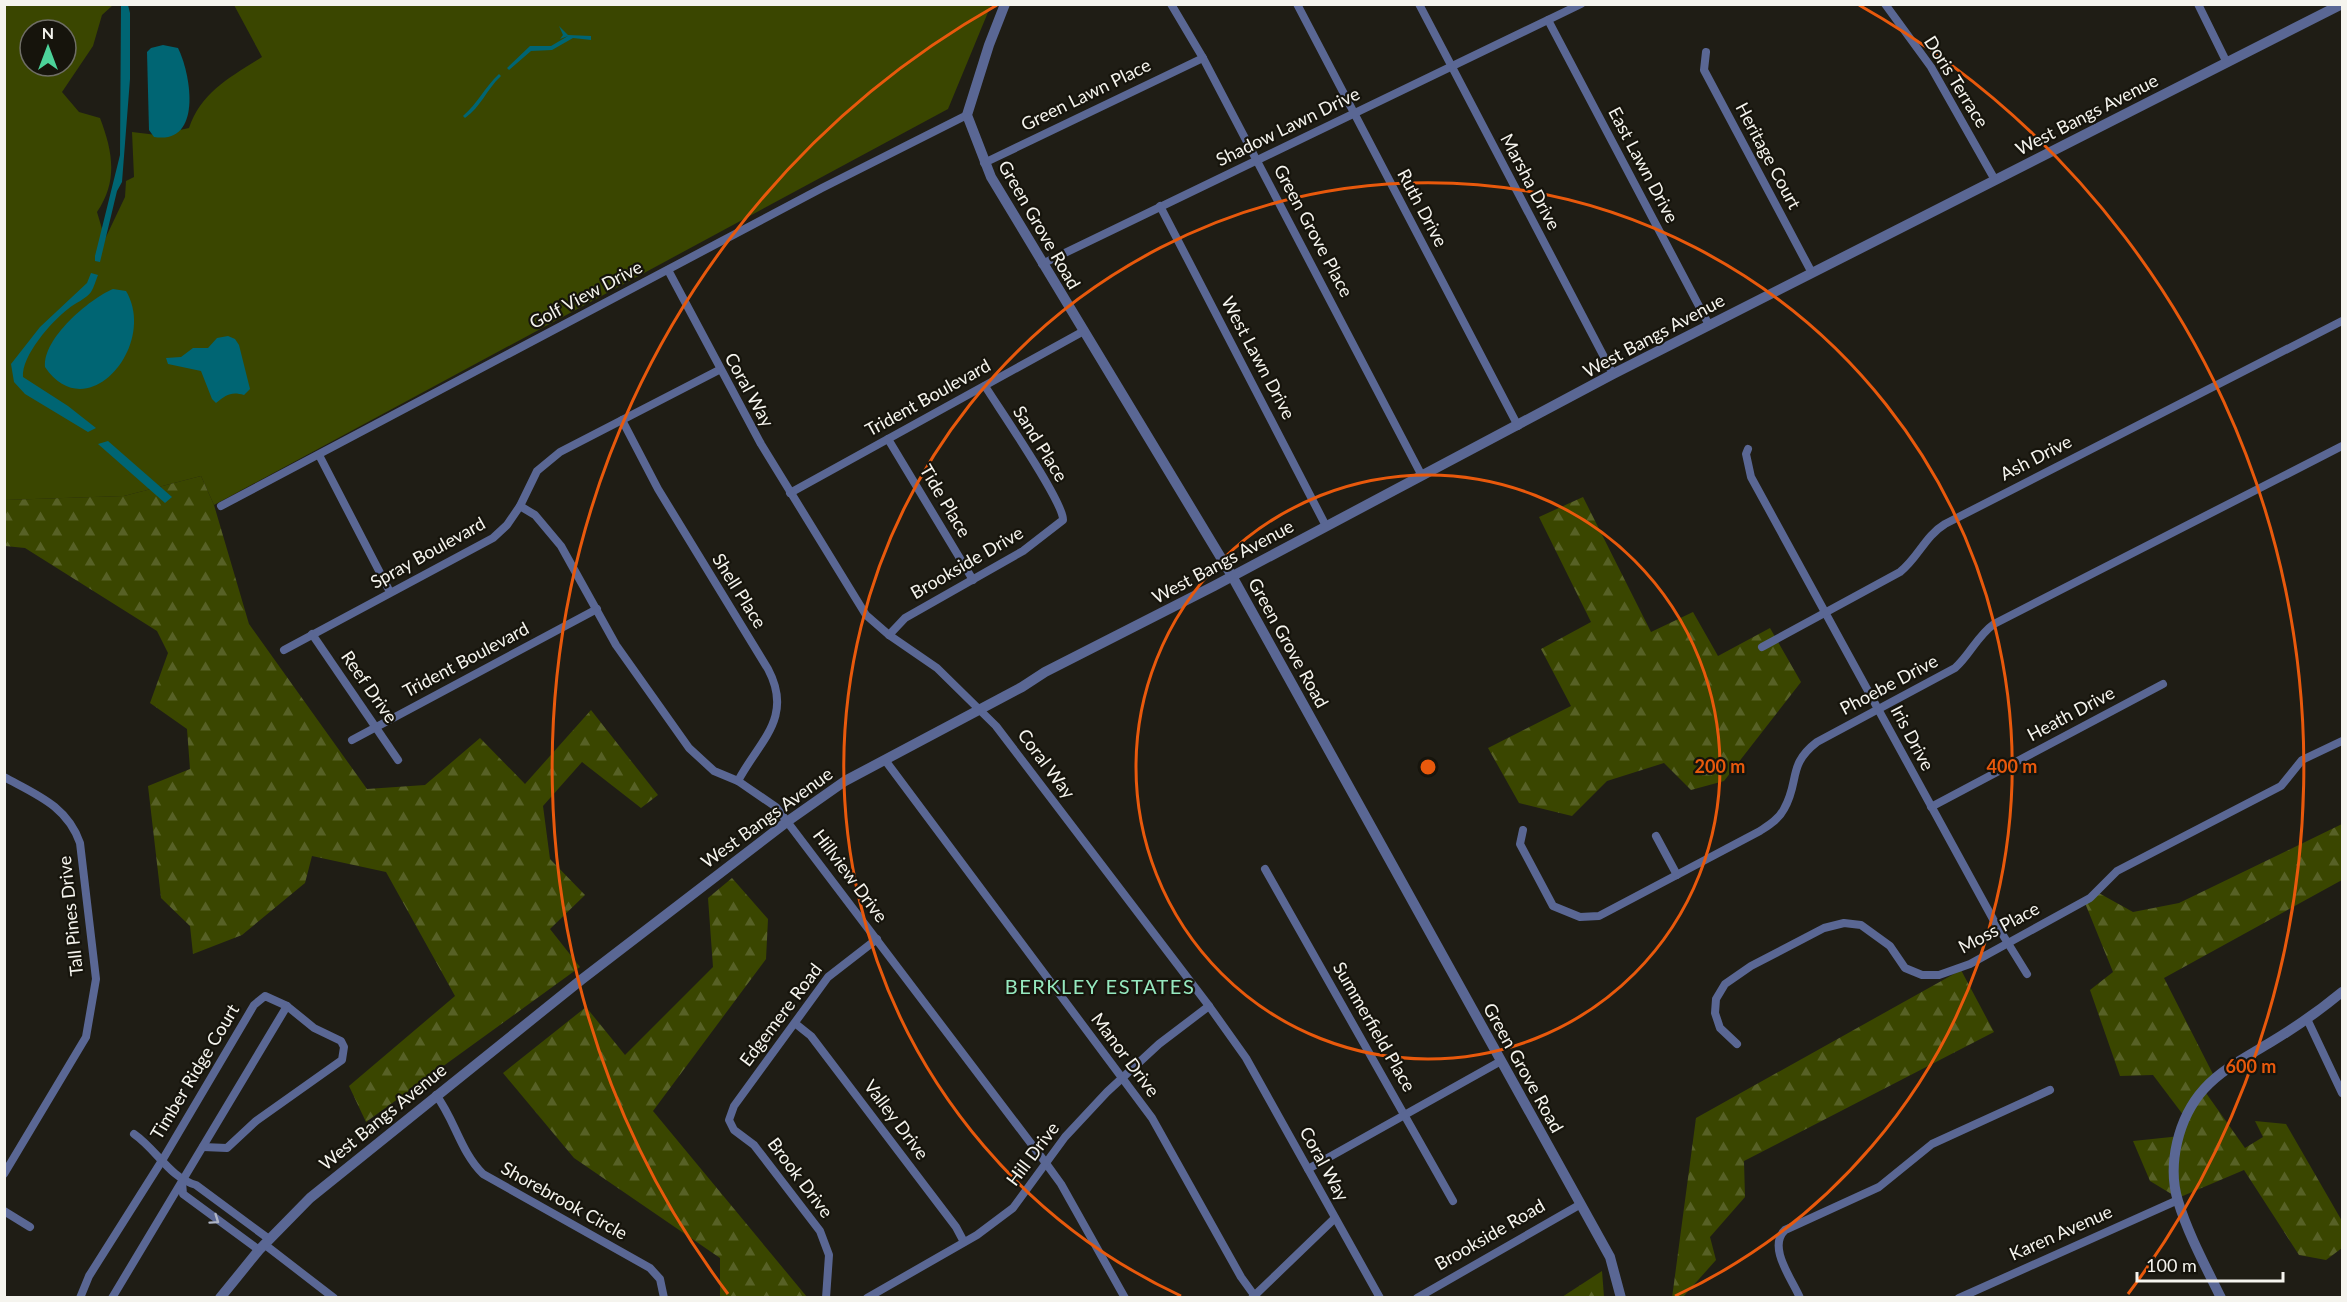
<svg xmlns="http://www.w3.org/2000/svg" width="2347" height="1302" font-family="Lato,sans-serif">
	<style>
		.green { fill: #3a4600; fill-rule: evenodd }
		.forest { fill: url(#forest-firs) }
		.water { fill: #006573 }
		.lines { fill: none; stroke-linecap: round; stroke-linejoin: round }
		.minor { stroke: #5a6794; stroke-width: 8 }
		.tertiary { stroke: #5a6794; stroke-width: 10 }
		.oneway { stroke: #afb5c6 }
		.ring { fill: none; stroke: #e8590c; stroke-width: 3 }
		.labels { text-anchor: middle; stroke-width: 4.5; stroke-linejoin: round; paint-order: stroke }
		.street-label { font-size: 18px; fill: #f5f4ee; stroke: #16140c }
		.neighbourhood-label { font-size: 20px; letter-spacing: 1.5px; fill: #96e9bf; stroke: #16140c }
		.centre { fill: #e8590c; stroke: #16140c; stroke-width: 3 }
		.ring-label { font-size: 18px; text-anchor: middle; font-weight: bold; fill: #e8590c; stroke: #16140c; stroke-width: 4.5; stroke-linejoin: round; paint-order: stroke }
	</style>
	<defs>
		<pattern id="forest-firs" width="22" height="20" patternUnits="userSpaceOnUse" patternTransform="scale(1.5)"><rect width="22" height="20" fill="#3a4600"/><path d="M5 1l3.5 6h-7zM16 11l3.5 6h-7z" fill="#576126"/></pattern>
	</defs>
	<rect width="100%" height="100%" fill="#1f1d15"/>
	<path class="green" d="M5,5H113L102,15L93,46L62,92L79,112L100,118C113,152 118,181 97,212L105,239L125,197L126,181L134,177L132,132L157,135L189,128C201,92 232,76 262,57L234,5H991L948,109L214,505L201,476L124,496L5,500ZM30,30H66V66H30Z"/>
	<g class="forest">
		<path d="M201,476L214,505L249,624L367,789L425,785L480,738L525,784L591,710L658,795L641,808L582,762L543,806L550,859L585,895L550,929L580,967L366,1122L349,1086L455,996L386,872L312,856L305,883L242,935L193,954L190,926L161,898L148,786L190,769L187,729L150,703L168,653L157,631L25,548L5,546L4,500L124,496Z"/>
		<path d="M1583,497L1651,632L1693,612L1718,656L1770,628L1801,682L1724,781L1691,790L1664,763L1607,781L1572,816L1519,803L1488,748L1571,706L1541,649L1591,622L1539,517Z"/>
		<path d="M2342,824V880L2164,978L2216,1080L2206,1093L2245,1148L2263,1137L2255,1121L2286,1124L2342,1221V1248L2326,1260L2299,1255L2244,1170L2178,1198L2150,1181L2133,1141L2181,1136L2187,1120L2153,1075L2120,1076L2090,990L2113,972L2085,903L2097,892L2133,912L2179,903Z"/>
		<path d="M732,878L768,919L766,959L653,1111L807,1297H720V1258L574,1158L503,1073L586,1007L625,1055L713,967L708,898Z"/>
		<path d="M1961,970L1994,1032L1744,1161L1745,1197L1710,1237L1716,1260L1683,1297L1672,1298L1696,1118Z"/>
		<path d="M1602,1271L1604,1297H1562Z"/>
	</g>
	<g class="water">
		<path d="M121,5H128L130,13V79L122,182L117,191L100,262L95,261V256L120,155Z"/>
		<path d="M559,26L568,35L591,36V40L573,38L552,50L531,51L509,70L507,68L530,46H551L568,36L560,39L563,35Z"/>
		<path d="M163,45L178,48C191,74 203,145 154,137L149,130L147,52L151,48Z"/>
		<path d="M499,74L501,76C486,90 481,107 465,118L463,116C478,103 484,88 499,74Z"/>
		<path d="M91,273L98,275C96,280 94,287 91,292C86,299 75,303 68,309C52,321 21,356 23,377L68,406L96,428L88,432L25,394L14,382L11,364L40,327L87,283Z"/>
		<path d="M113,289L126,291C158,345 87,429 45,367C42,339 89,299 113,289Z"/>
		<path d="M228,336L235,339L239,345L250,389L244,395C231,391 226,395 216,403L212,399L201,371L168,364L166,358L181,357L193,348H208L217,338Z"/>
		<path d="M108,441L172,497L165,503L98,444Z"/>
	</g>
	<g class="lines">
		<g class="minor">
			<path d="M1171,4L1203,58L1422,476"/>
			<path d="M1297,4L1518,426"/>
			<path d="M1419,4L1613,374"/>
			<path d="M1885,4L1931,67L1995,180"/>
			<path d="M2198,4L2227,63"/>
			<path d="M1548,20L1709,325"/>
			<path d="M1706,52L1704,70L1812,273"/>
			<path d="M984,163L1203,58"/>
			<path d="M1160,206L1326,526"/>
			<path d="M1042,264L1581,4"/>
			<path d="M668,270L761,444L866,615L889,635L937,668L996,726L1209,1006L1246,1058L1380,1298"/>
			<path d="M622,420L658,489L768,669C794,718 759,741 738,781"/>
			<path d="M888,439L973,580"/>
			<path d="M1748,449L1746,454L1751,477L1993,919L2027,974"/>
			<path d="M319,455L390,592"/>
			<path d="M790,493L1082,332"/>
			<path d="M221,506L822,188L967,115"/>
			<path d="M520,506L535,515L561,546L616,645L689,748L714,771L738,781L776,807L1045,1162L1061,1184L1125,1298"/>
			<path d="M312,634L398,760"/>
			<path d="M889,635L905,618L1023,551L1063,520C1064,502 998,407 985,386"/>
			<path d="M1762,647L1900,572C1918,558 1925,536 1945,524L2342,321"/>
			<path d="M284,650L493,538L507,525L520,506L537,471L560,452L719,370"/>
			<path d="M352,740L597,609"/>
			<path d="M885,760L1152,1118L1241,1277L1254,1295"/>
			<path d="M4,777C37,795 67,806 80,843L96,979L86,1037L4,1174"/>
			<path d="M1931,807L2163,684"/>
			<path d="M1523,830L1520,844L1553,906L1580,917L1599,916L1760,831C1769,825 1779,819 1784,809C1800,781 1787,765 1817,742L1955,668C1970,655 1977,636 1994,624L2342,446"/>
			<path d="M1656,836L1677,875"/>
			<path d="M1265,869L1453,1201"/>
			<path d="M2307,1019L2342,1093"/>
			<path d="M796,1024L811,1036L956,1227L964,1242"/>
			<path d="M1737,1044L1720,1028L1715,1013L1716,999L1725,984L1751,966L1824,928L1844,923L1861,925L1890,946L1905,968L1922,975H1939L1970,964L2090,898L2117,871L2281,786L2302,760L2342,741"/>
			<path d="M436,1095C455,1120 460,1151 483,1174L650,1268L660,1279L664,1298"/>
			<path d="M134,1134C157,1150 170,1178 196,1185L269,1239"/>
			<path d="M1308,1169L1501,1061"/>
			<path d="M182,1182L183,1194L259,1250"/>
			<path d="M4,1211L30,1227"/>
			<path d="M264,1244L334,1298"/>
			<path d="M80,1298L89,1276L163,1159L254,1005L265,996L287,1006L314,1028L341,1041L344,1047L342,1060L256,1121L227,1148L203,1147"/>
			<path d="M112,1298L287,1006"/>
			<path d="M826,1298L829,1255L820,1231L754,1145L734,1130L729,1120L734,1106L828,977L877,939"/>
			<path d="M867,1298L977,1235L1013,1208L1065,1137L1107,1092L1159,1044L1209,1006"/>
			<path d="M1252,1298L1335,1218"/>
			<path d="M1417,1298L1581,1204"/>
			<path d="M1800,1298C1792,1279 1767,1247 1785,1230L1879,1187L1932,1144L2050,1090"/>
			<path d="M1959,1298L2178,1200"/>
		</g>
		<g class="tertiary">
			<path d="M1005,4L989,45L967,115L991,177L1232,576L1610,1257L1621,1298"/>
			<path d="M220,1298L259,1250L310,1198L581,980L788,821L845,781L1022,687L1045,672L1214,586L1613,374L2342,4"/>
			<path d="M2221,1298C2206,1267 2188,1234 2178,1201C2167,1165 2178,1118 2204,1089C2222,1069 2248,1056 2271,1042C2296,1027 2319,1011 2342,992"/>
		</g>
	</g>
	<defs><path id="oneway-chevron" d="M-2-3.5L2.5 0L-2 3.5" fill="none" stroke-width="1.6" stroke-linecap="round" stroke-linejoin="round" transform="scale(1.5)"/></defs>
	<use class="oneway" href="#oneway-chevron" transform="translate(215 1220) rotate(35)"/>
	<g class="ring">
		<circle cx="1428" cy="767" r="292"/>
		<path d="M1181 1296A584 584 0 1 1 1675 1296"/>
		<path d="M728 1294A876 876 0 0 1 997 5M1859 5A876 876 0 0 1 2128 1294"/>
	</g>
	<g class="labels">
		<g class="street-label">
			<text transform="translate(1956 82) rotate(58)" y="6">Doris Terrace</text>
			<text transform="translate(1086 95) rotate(-26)" y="6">Green Lawn Place</text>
			<text transform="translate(2087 115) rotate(-27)" y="6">West Bangs Avenue</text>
			<text transform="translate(1288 127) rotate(-26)" y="6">Shadow Lawn Drive</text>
			<text transform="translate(1768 156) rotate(62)" y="6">Heritage Court</text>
			<text transform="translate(1643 165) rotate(62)" y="6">East Lawn Drive</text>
			<text transform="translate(1530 182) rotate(62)" y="6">Marsha Drive</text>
			<text transform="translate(1422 208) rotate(62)" y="6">Ruth Drive</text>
			<text transform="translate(1039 225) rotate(60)" y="6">Green Grove Road</text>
			<text transform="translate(1313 231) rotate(62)" y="6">Green Grove Place</text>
			<text transform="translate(586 295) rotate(-28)" y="6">Golf View Drive</text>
			<text transform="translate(1654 336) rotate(-28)" y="6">West Bangs Avenue</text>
			<text transform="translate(1258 358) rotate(62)" y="6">West Lawn Drive</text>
			<text transform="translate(749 390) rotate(61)" y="6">Coral Way</text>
			<text transform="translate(928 398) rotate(-29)" y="6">Trident Boulevard</text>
			<text transform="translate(1040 444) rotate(58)" y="6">Sand Place</text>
			<text transform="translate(2036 458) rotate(-27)" y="6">Ash Drive</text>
			<text transform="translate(945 501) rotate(59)" y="6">Tide Place</text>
			<text transform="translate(428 553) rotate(-29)" y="6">Spray Boulevard</text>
			<text transform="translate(1223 562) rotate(-28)" y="6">West Bangs Avenue</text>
			<text transform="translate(967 563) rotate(-30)" y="6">Brookside Drive</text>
			<text transform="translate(739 591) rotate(58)" y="6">Shell Place</text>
			<text transform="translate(1288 643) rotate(61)" y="6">Green Grove Road</text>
			<text transform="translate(466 660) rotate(-28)" y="6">Trident Boulevard</text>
			<text transform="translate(1889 685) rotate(-28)" y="6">Phoebe Drive</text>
			<text transform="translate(369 687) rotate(55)" y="6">Reef Drive</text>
			<text transform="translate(2071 714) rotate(-28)" y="6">Heath Drive</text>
			<text transform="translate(1912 738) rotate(62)" y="6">Iris Drive</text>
			<text transform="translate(1046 764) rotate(53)" y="6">Coral Way</text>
			<text transform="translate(767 818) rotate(-36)" y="6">West Bangs Avenue</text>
			<text transform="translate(850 876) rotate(53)" y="6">Hillview Drive</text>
			<text transform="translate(71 916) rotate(-96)" y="6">Tall Pines Drive</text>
			<text transform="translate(1999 928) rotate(-28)" y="6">Moss Place</text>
			<text transform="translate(781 1015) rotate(-53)" y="6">Edgemere Road</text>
			<text transform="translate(1374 1027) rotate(60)" y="6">Summerfield Place</text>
			<text transform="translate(1125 1055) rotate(53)" y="6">Manor Drive</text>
			<text transform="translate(1523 1068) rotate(61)" y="6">Green Grove Road</text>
			<text transform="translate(195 1072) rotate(-59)" y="6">Timber Ridge Court</text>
			<text transform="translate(383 1117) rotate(-39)" y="6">West Bangs Avenue</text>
			<text transform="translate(896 1120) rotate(53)" y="6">Valley Drive</text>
			<text transform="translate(1033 1154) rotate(-53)" y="6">Hill Drive</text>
			<text transform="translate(1324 1164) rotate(61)" y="6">Coral Way</text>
			<text transform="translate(800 1178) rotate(53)" y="6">Brook Drive</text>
			<text transform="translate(564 1201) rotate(29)" y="6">Shorebrook Circle</text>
			<text transform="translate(2061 1233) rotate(-24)" y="6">Karen Avenue</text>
			<text transform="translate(1490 1235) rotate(-30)" y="6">Brookside Road</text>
		</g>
		<g class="neighbourhood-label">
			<text x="1100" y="994">BERKLEY ESTATES</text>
		</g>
	</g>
	<circle cx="1428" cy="767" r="9" class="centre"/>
	<g class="ring-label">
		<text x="1720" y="773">200 m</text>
		<text x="2012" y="773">400 m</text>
		<text x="2251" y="1073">600 m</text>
	</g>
	<rect width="2347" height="1302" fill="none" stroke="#f5f4ee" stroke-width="12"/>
	<g transform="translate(48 48)"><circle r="28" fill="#16140c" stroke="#6f6e66" stroke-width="1.5"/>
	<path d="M0-4.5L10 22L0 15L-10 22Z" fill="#4cd39a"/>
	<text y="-9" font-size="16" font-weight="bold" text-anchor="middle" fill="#f5f4ee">N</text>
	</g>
	<path d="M2137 1272v9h146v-9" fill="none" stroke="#f5f4ee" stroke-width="3"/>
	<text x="2146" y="1272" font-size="18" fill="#f5f4ee" stroke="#16140c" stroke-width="4.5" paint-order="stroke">100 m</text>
</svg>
